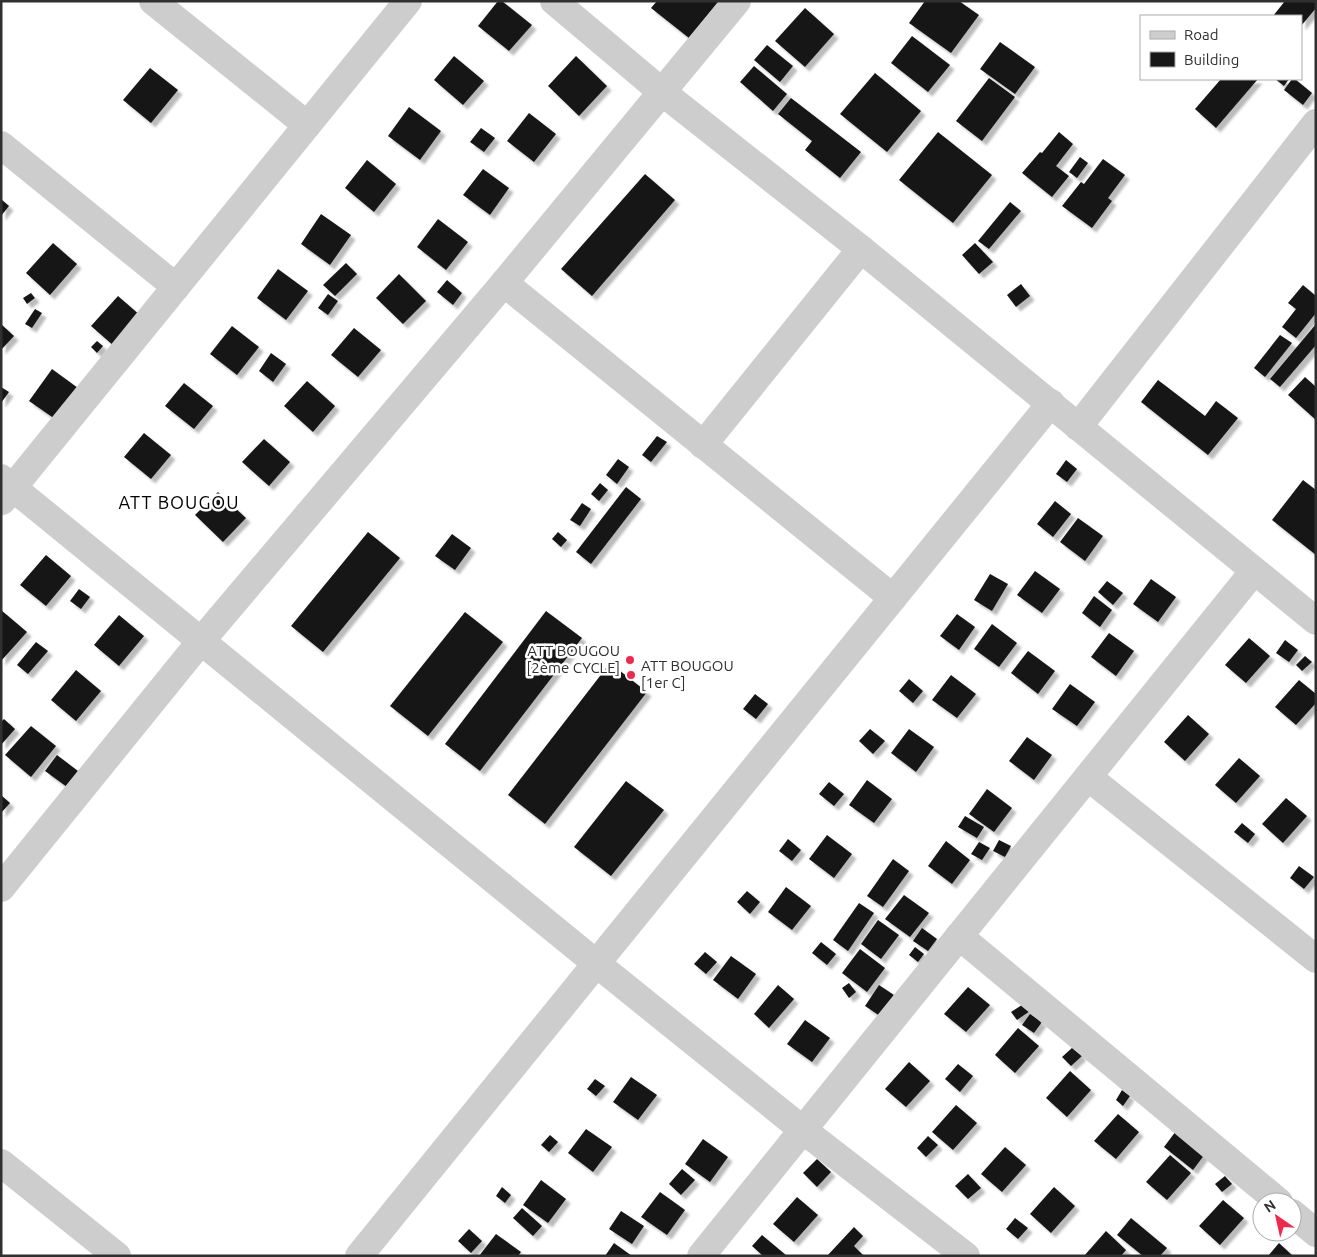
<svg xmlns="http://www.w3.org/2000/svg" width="1317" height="1257" font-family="Ubuntu,sans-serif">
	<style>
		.building { fill: #171717; filter: url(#shadow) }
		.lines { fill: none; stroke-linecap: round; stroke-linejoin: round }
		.minor { stroke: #cdcdcd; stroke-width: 28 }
		.poi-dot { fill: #f1284a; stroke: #fff; stroke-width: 2 }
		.labels { text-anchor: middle; stroke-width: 5; stroke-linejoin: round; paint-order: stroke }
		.poi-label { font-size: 15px; fill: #303030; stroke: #fff; text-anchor: end }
		.quarter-label { font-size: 18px; letter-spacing: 1px; fill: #000; stroke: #fff }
	</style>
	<defs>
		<filter id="shadow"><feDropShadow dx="4.5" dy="4.5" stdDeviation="1" flood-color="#0004"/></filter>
	</defs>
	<rect width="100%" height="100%" fill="#fff"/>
	<g class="building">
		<path d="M498,1H502L532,25L509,51L478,26Z"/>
		<path d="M657,1H719L689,38L651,8Z"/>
		<path d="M925,1H959L979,15L951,53L909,23Z"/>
		<path d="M1285,1H1316V8L1301,26V16H1273Z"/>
		<path d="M805,8L834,34L805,67L775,41Z"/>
		<path d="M912,36L950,65L928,92L891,63Z"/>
		<path d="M1000,42L1035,67L1015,94L980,69Z"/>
		<path d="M767,45L793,66L780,82L754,60Z"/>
		<path d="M454,56L484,81L463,105L434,80Z"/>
		<path d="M576,56L607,86L579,116L548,86Z"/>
		<path d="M754,66L787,94L773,111L740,82Z"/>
		<path d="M150,68L178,90L151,123L123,100Z"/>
		<path d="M875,73L921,111L887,152L840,114Z"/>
		<path d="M989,78L1015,97L982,141L956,121Z"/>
		<path d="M1221,79H1258L1216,128L1195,109Z"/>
		<path d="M1275,79H1289L1284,86Z"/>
		<path d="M1292,79H1295L1312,93L1303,105L1284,90Z"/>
		<path d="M791,98L861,152L840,178L805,150L812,141L778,114Z"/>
		<path d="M409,107L441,131L420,160L388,136Z"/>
		<path d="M529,113L556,134L534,162L507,141Z"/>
		<path d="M481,128L495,138L484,152L470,142Z"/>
		<path d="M938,132L992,175L953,223L899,180Z"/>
		<path d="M1059,132L1073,144L1056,166L1069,176L1052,197L1022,173L1040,152L1042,153Z"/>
		<path d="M1080,157L1088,163L1077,178L1069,172Z"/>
		<path d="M1103,159L1125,175L1108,198L1112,201L1092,228L1062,206L1081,182L1084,184Z"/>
		<path d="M367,160L396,184L374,212L345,188Z"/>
		<path d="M483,169L509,188L490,215L463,195Z"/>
		<path d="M645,174L675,200L592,296L561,269Z"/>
		<path d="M1,199L9,206L1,216Z"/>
		<path d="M1010,202L1021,211L989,249L978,241Z"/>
		<path d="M321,214L351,235L330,265L301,244Z"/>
		<path d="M438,219L468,242L446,270L417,247Z"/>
		<path d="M53,243L77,264L50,295L26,273Z"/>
		<path d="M975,243L993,262L979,274L962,255Z"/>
		<path d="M346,263L357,274L335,296L323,285Z"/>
		<path d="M278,269L308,291L286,320L257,298Z"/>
		<path d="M399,274L426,301L403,324L376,298Z"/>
		<path d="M447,280L462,293L453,305L437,292Z"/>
		<path d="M1021,284L1030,296L1016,307L1007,295Z"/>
		<path d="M1303,285L1316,296V313L1296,338L1282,327L1296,309L1288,303Z"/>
		<path d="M31,293L35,298L27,304L23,298Z"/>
		<path d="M328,294L338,301L328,315L318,308Z"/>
		<path d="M118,296L141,316L114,346L91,326Z"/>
		<path d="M35,309L42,313L32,328L25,324Z"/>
		<path d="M1,324L14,336L1,350Z"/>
		<path d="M1316,324V345L1280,387L1270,379Z"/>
		<path d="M232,326L259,347L237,375L210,354Z"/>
		<path d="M354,328L381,350L358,377L331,355Z"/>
		<path d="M1280,335L1292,343L1265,377L1254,368Z"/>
		<path d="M97,341L103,346L97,353L91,347Z"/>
		<path d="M271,353L286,364L273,382L259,371Z"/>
		<path d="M52,369L78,388L55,419L29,401Z"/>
		<path d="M1305,377L1316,387V420L1288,395Z"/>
		<path d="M1158,380L1205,416L1216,401L1238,418L1208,455L1141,402Z"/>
		<path d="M307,381L335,406L313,432L284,406Z"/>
		<path d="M184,383L213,406L194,429L165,406Z"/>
		<path d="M1,387L9,392L1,403Z"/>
		<path d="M144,433L171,455L151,479L124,457Z"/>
		<path d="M657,436L667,442L651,462L642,455Z"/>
		<path d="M264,439L290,462L269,486L242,462Z"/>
		<path d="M618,459L629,467L617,484L606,475Z"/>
		<path d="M1066,460L1077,469L1067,482L1056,474Z"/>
		<path d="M1303,480L1316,490V555L1272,520Z"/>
		<path d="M600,483L608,490L599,501L591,494Z"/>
		<path d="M626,487L641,499L591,564L576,552Z"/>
		<path d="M218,492L246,518L223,542L195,515Z"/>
		<path d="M1055,501L1071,514L1053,537L1037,524Z"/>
		<path d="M582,503L591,509L580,526L570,520Z"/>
		<path d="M1078,518L1103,536L1085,561L1060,542Z"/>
		<path d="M368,532L400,558L323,652L291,626Z"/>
		<path d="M558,532L567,540L561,547L552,539Z"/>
		<path d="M452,534L471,548L455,570L435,556Z"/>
		<path d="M46,555L71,576L46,606L20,585Z"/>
		<path d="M1035,571L1060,589L1042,613L1017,595Z"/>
		<path d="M990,574L1008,584L992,611L974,600Z"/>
		<path d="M1151,579L1176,597L1158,622L1133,604Z"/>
		<path d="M1107,581L1123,593L1113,605L1098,592Z"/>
		<path d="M79,589L90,597L81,609L70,601Z"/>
		<path d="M1094,596L1112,610L1100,627L1082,613Z"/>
		<path d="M1,610L27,632L1,661Z"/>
		<path d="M546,611L582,638L480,771L445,744Z"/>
		<path d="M465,612L503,642L428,736L390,706Z"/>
		<path d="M957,614L975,627L959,650L940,636Z"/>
		<path d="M119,615L144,636L119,666L94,645Z"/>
		<path d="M992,624L1017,643L999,667L974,649Z"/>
		<path d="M1109,633L1134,651L1116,676L1091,657Z"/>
		<path d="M1249,638L1270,656L1246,683L1225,665Z"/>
		<path d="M1285,640L1298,650L1289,662L1276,653Z"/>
		<path d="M36,642L48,651L28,674L17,665Z"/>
		<path d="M1028,651L1055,671L1038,694L1011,673Z"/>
		<path d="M1305,656L1312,662L1302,671L1296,665Z"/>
		<path d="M610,663L647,692L545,824L508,795Z"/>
		<path d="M76,670L101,691L76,721L51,700Z"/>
		<path d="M951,675L976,694L957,718L932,700Z"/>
		<path d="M909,679L923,691L913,703L899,691Z"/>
		<path d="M1299,680L1316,694V703L1296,725L1275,707Z"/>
		<path d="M1070,684L1095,702L1077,726L1052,709Z"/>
		<path d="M755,694L768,704L756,719L743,709Z"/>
		<path d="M1188,715L1209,734L1185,761L1164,742Z"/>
		<path d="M4,719L15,729L1,745V722Z"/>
		<path d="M31,726L56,746L31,777L5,755Z"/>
		<path d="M870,729L885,741L873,754L859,741Z"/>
		<path d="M909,729L934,747L916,772L891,753Z"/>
		<path d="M1027,737L1052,755L1034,780L1009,761Z"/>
		<path d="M57,755L78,771L67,787L45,771Z"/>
		<path d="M1239,758L1260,776L1236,803L1215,785Z"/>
		<path d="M867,780L892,799L874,823L849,805Z"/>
		<path d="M626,781L664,810L611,876L574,847Z"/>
		<path d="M829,782L844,794L834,806L819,794Z"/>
		<path d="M987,789L1012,808L994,832L969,814Z"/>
		<path d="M1,795L10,803L1,813Z"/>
		<path d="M1286,798L1307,816L1283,843L1262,824Z"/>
		<path d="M965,816L984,827L977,838L958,827Z"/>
		<path d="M1242,823L1255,834L1248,843L1234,832Z"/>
		<path d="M827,835L852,854L834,878L809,859Z"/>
		<path d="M788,839L801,850L792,861L779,851Z"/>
		<path d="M999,840L1011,846L1005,857L993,851Z"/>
		<path d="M946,841L970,860L952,884L928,866Z"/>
		<path d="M979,842L990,848L982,860L971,854Z"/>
		<path d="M893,859L909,871L883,907L867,896Z"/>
		<path d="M1299,866L1314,877L1304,889L1290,878Z"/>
		<path d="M786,887L811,906L792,930L768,912Z"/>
		<path d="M747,891L760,902L750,914L737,902Z"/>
		<path d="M904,895L929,913L910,937L885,919Z"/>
		<path d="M859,903L874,913L848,951L833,940Z"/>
		<path d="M878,920L899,935L881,959L861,944Z"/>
		<path d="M922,928L937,939L928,951L913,941Z"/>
		<path d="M821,942L836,954L827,965L812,953Z"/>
		<path d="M915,947L924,954L918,962L909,955Z"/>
		<path d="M860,949L885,968L867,992L842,973Z"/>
		<path d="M705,952L717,962L706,974L694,964Z"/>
		<path d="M731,956L756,974L738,999L713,980Z"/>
		<path d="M849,983L856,992L849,998L842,988Z"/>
		<path d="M778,985L794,999L769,1028L754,1014Z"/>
		<path d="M879,985L894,995L880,1016L865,1006Z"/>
		<path d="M968,987L990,1005L966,1032L944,1014Z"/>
		<path d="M1025,1003L1030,1011L1017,1020L1011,1012Z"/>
		<path d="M1030,1014L1042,1022L1034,1033L1022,1025Z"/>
		<path d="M805,1020L830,1038L812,1062L787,1044Z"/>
		<path d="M1018,1028L1039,1046L1015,1073L995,1055Z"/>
		<path d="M1073,1047L1082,1056L1071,1066L1062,1057Z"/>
		<path d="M909,1062L930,1081L906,1107L885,1089Z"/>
		<path d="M958,1064L973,1076L960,1092L945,1079Z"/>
		<path d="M1070,1071L1091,1090L1067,1117L1046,1098Z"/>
		<path d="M631,1077L657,1095L638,1120L613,1102Z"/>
		<path d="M595,1079L605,1086L596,1096L587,1089Z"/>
		<path d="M1122,1090L1130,1096L1123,1106L1116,1100Z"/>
		<path d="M956,1105L977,1123L953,1150L932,1132Z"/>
		<path d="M1118,1114L1139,1132L1116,1159L1094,1141Z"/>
		<path d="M586,1129L612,1147L593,1172L568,1153Z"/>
		<path d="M1176,1131L1205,1154L1193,1170L1164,1147Z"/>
		<path d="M550,1135L558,1142L549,1152L541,1145Z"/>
		<path d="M928,1136L938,1145L926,1157L917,1148Z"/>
		<path d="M703,1139L728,1157L710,1182L685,1164Z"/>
		<path d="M1005,1147L1026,1165L1002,1192L981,1174Z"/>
		<path d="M1170,1155L1191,1173L1167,1200L1146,1182Z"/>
		<path d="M817,1159L831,1172L817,1187L803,1173Z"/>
		<path d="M682,1169L695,1180L681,1195L669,1184Z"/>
		<path d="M968,1174L981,1188L968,1199L955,1186Z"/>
		<path d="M1225,1176L1232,1184L1222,1192L1215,1184Z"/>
		<path d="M541,1180L566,1199L548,1223L523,1205Z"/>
		<path d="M502,1187L511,1195L505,1203L496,1196Z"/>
		<path d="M1054,1187L1075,1206L1051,1233L1030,1214Z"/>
		<path d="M660,1192L685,1210L667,1235L641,1217Z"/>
		<path d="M797,1197L818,1215L794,1242L773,1224Z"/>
		<path d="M1223,1200L1244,1218L1220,1245L1199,1226Z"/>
		<path d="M522,1208L542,1226L533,1236L513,1218Z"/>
		<path d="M621,1211L644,1226L632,1244L609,1229Z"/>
		<path d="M1015,1218L1028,1228L1018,1239L1006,1229Z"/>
		<path d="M1131,1218L1167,1248L1160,1256H1143L1117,1235Z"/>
		<path d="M854,1227L863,1236L854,1246L864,1256H827Z"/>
		<path d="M469,1229L482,1241L471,1253L458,1241Z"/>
		<path d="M1106,1231L1126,1250L1121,1256H1084Z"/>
		<path d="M496,1234L521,1252L518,1256H479Z"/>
		<path d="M762,1235L787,1256H763L752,1246Z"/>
		<path d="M614,1243L632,1256H605Z"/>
		<path d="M1279,1243L1293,1256H1268Z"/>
	</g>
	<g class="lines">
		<g class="minor">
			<path d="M153,1L307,125"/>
			<path d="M554,1L662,92L861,249L1316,621"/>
			<path d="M1,145L176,287"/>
			<path d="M504,283L893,598"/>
			<path d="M1078,427L1316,123"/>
			<path d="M703,445L861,249"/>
			<path d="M1,478L597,964L803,1130L966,1256"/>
			<path d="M2,501L408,1"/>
			<path d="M1088,777L1316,959"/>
			<path d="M1,888L201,641L504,283L737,1"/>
			<path d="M959,936L1279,1202"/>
			<path d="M1,1163L117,1256"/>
			<path d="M1292,1213L1316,1233"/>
			<path d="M359,1256L1051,403"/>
			<path d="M701,1256L1254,571"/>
		</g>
	</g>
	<g class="poi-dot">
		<circle cx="630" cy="660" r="5"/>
		<circle cx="631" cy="675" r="5"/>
	</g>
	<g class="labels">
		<g class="poi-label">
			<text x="620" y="656">ATT BOUGOU<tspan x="620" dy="17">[2ème CYCLE]</tspan></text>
			<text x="641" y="671" text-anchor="start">ATT BOUGOU<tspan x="641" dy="17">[1er C]</tspan></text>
		</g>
		<g class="quarter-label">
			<text x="179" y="509">ATT BOUGOU</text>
		</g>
	</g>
	<rect width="1317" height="1257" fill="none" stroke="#303030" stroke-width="5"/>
	<rect x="1140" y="15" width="162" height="65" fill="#ffffff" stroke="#acacac"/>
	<rect x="1150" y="31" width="25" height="8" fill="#cdcdcd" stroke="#acacac"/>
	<text x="1184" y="40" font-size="15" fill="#303030">Road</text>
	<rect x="1150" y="52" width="25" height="15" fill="#171717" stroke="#acacac"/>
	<text x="1184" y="65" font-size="15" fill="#303030">Building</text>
	<g transform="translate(1277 1217) rotate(326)"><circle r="24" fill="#ffffff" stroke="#acacac"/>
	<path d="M0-4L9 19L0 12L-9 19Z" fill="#f1284a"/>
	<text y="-8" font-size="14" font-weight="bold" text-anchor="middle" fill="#303030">N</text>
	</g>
</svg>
